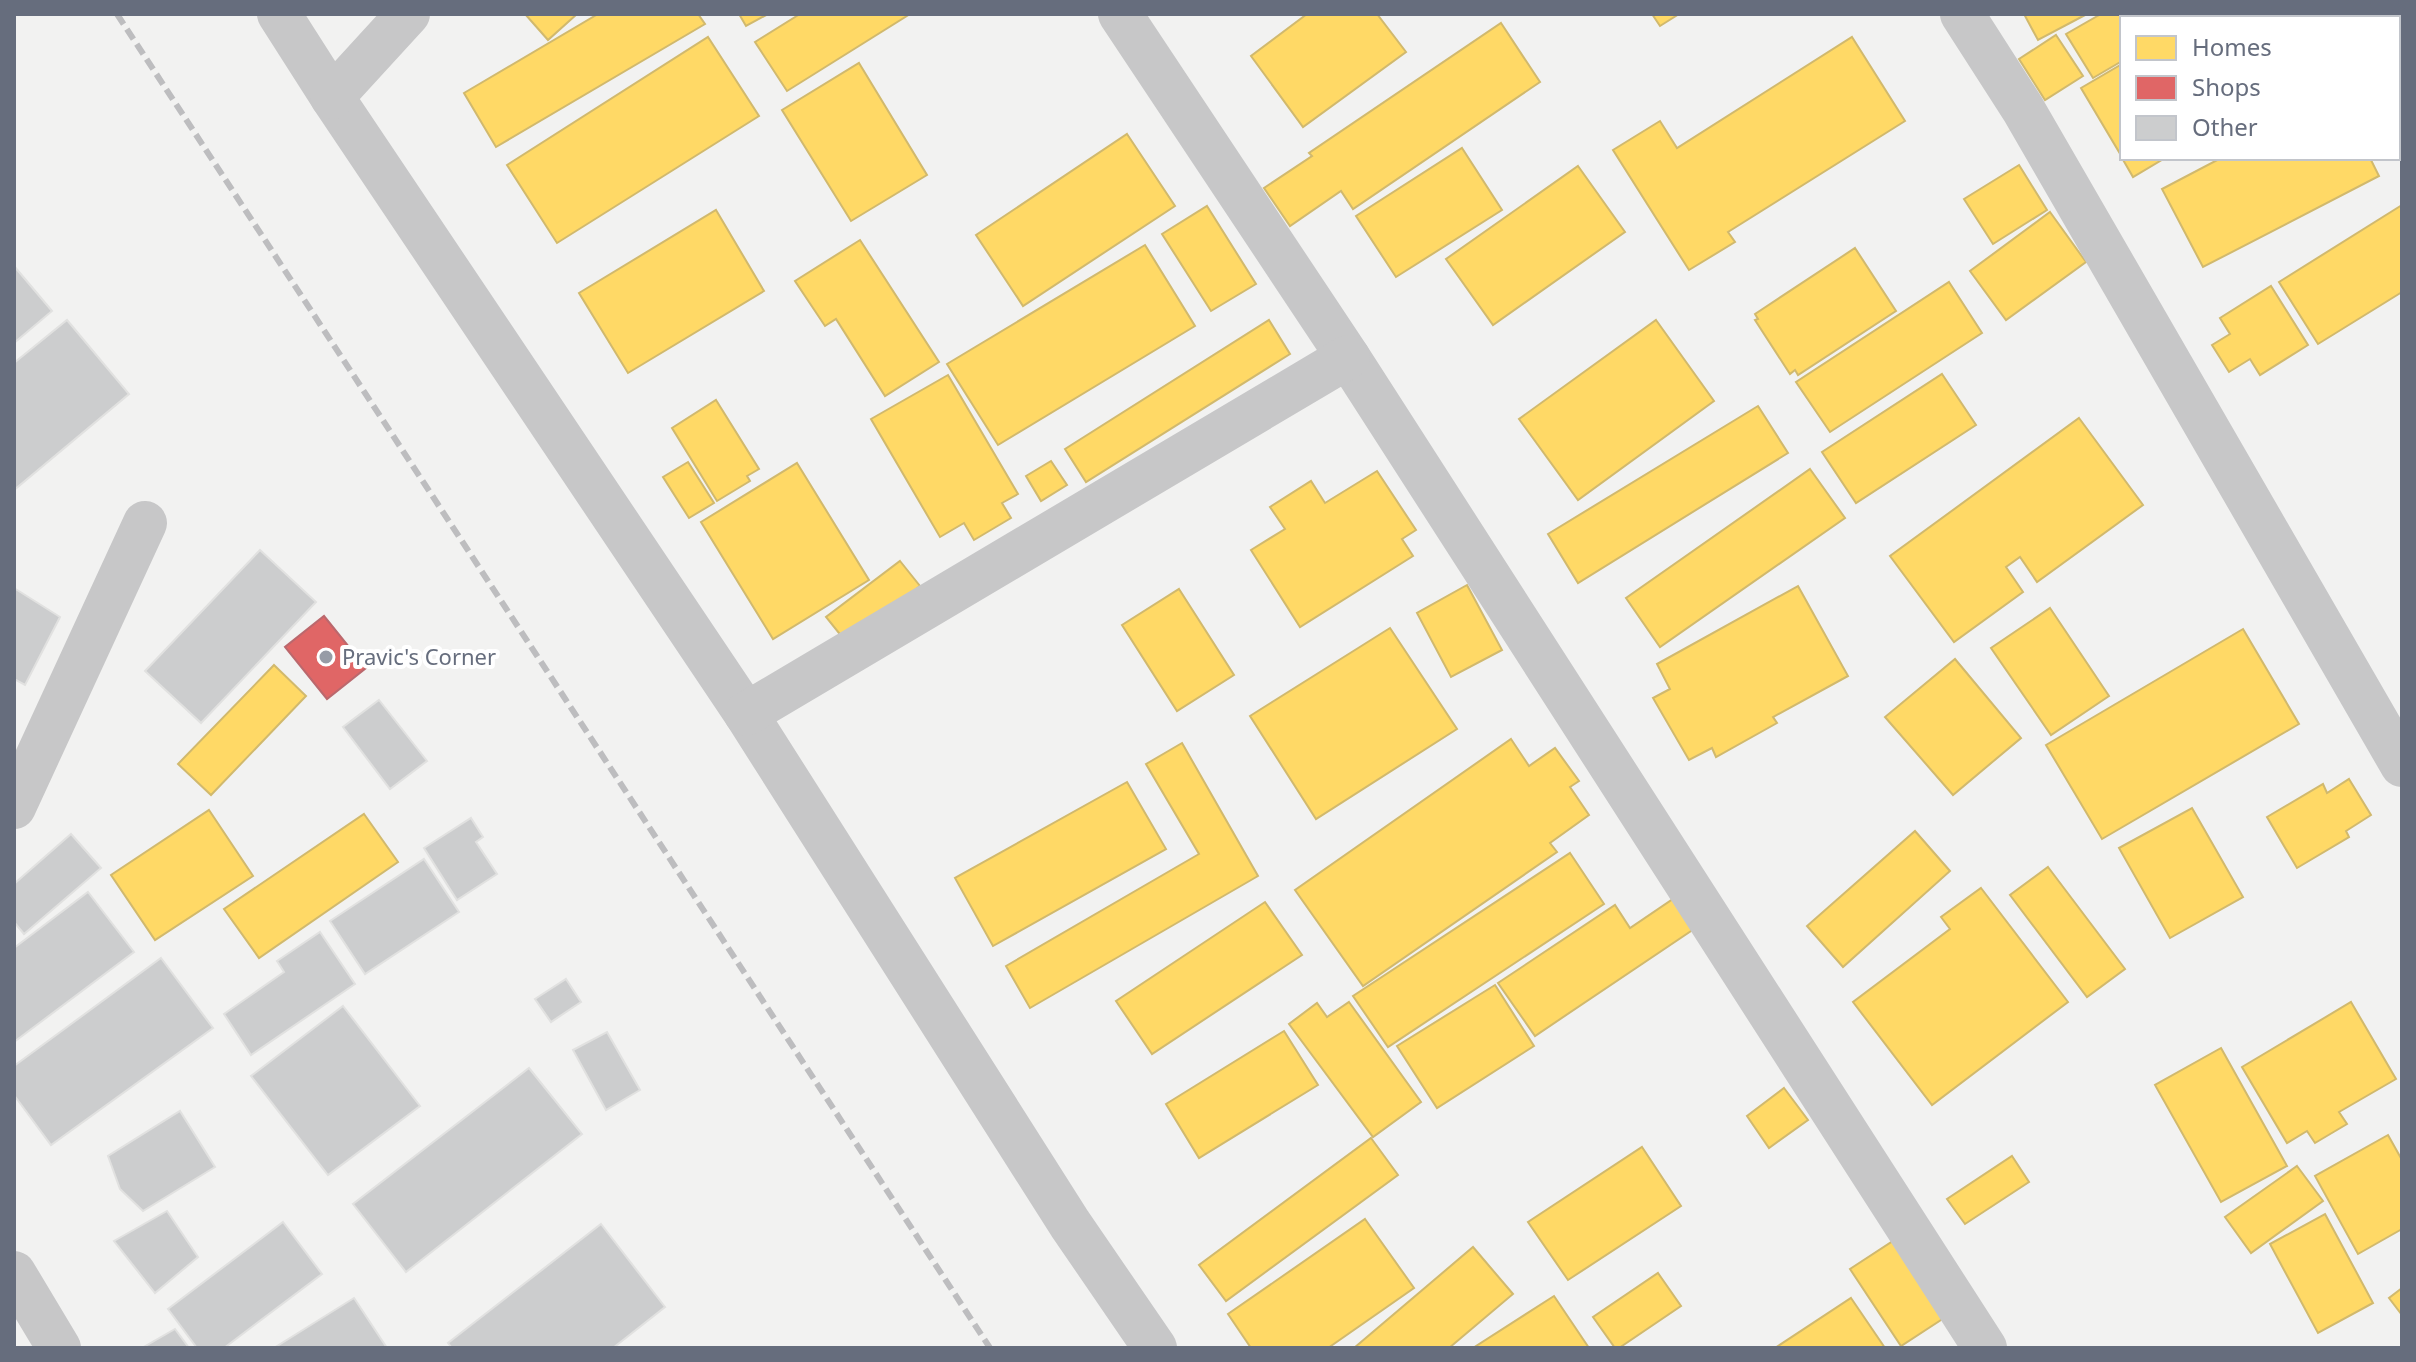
<svg xmlns="http://www.w3.org/2000/svg" width="2416" height="1362" font-family="'Noto Sans',sans-serif">
	<style>
		.homes { fill: #ffd966; stroke: #d1b96d; stroke-width: 2 }
		.shops { fill: #e06666; stroke: #bb686d; stroke-width: 2 }
		.building { fill: #cccdce; stroke: #e1e1e0; stroke-width: 2 }
		.lines { fill: none; stroke-linecap: round; stroke-linejoin: round }
		.street { stroke: #c7c7c8; stroke-width: 44 }
		.rail { stroke: #bdbdbf; stroke-width: 6; stroke-dasharray: 12 6; stroke-linecap: butt }
		.poi-dot { fill: #979ca6; stroke: #fff; stroke-width: 3 }
		.labels { text-anchor: middle; stroke-width: 8; stroke-linejoin: round; paint-order: stroke }
		.poi-label { font-size: 22px; fill: #666d7d; stroke: #fff; text-anchor: start }
	</style>
	<rect width="100%" height="100%" fill="#f2f2f1"/>
	<g class="homes">
		<path d="M525,14H577L548,40Z"/>
		<path d="M598,14H698L705,24L496,147L464,93Z"/>
		<path d="M739,14H768L746,26Z"/>
		<path d="M800,14H910L787,91L755,42Z"/>
		<path d="M1307,14H1377L1406,52L1303,127L1251,56Z"/>
		<path d="M1652,14H1679L1660,26Z"/>
		<path d="M2024,14H2087L2038,40Z"/>
		<path d="M2101,14H2201L2195,18H2122V61L2093,78L2066,34Z"/>
		<path d="M2207,14H2314L2316,18H2200Z"/>
		<path d="M2365,14H2402V19L2398,21V18H2367Z"/>
		<path d="M1501,23L1540,82L1353,209L1341,191L1290,226L1264,188L1312,156L1309,153Z"/>
		<path d="M2056,35L2083,76L2045,100L2019,59Z"/>
		<path d="M708,37L759,116L557,243L507,165Z"/>
		<path d="M1852,37L1905,121L1728,232L1735,242L1689,270L1613,150L1660,121L1677,148Z"/>
		<path d="M859,63L927,175L851,221L782,110Z"/>
		<path d="M2122,64V157L2081,88Z"/>
		<path d="M1127,134L1175,206L1023,306L976,235Z"/>
		<path d="M1462,148L1502,210L1396,277L1356,216Z"/>
		<path d="M2122,158H2165L2133,177Z"/>
		<path d="M2221,158H2370L2379,176L2203,267L2162,189Z"/>
		<path d="M2019,165L2047,210L1993,244L1964,199Z"/>
		<path d="M1578,166L1625,232L1493,325L1446,259Z"/>
		<path d="M2402,205V292L2318,344L2279,282Z"/>
		<path d="M1207,206L1256,284L1211,311L1162,234Z"/>
		<path d="M716,210L764,291L628,373L579,293Z"/>
		<path d="M2050,212L2086,262L2006,320L1970,271Z"/>
		<path d="M860,240L939,362L885,396L836,319L825,326L795,281Z"/>
		<path d="M1145,245L1195,326L998,445L947,364Z"/>
		<path d="M1855,248L1896,311L1798,375L1795,370L1790,374L1755,320L1758,319L1755,314Z"/>
		<path d="M1949,282L1982,333L1830,432L1796,382Z"/>
		<path d="M2271,286L2308,345L2260,375L2250,359L2229,372L2212,345L2230,334L2220,318Z"/>
		<path d="M1269,320L1290,354L1086,482L1065,449Z"/>
		<path d="M1656,320L1714,401L1578,500L1519,419Z"/>
		<path d="M1942,374L1976,425L1856,503L1822,452Z"/>
		<path d="M948,375L1018,494L1002,503L1011,518L974,540L964,523L940,537L871,419Z"/>
		<path d="M716,400L759,469L747,476L750,481L717,501L672,428Z"/>
		<path d="M1758,406L1788,453L1578,583L1548,534Z"/>
		<path d="M2079,418L2143,505L2037,582L2020,557L2006,567L2023,592L1954,642L1890,556Z"/>
		<path d="M1051,461L1067,485L1041,501L1026,476Z"/>
		<path d="M688,462L714,503L689,518L663,477Z"/>
		<path d="M797,463L869,580L773,639L701,522Z"/>
		<path d="M1810,469L1845,518L1660,647L1626,598Z"/>
		<path d="M1377,471L1416,530L1402,539L1413,556L1300,627L1251,550L1285,529L1270,507L1311,481L1325,503Z"/>
		<path d="M900,561L920,586L847,643L826,617Z"/>
		<path d="M1467,585L1502,650L1451,677L1417,613Z"/>
		<path d="M1798,586L1848,676L1773,717L1777,723L1716,757L1712,748L1689,760L1653,698L1670,689L1657,664Z"/>
		<path d="M1179,589L1234,675L1177,711L1122,625Z"/>
		<path d="M2050,608L2109,696L2051,735L1991,648Z"/>
		<path d="M1390,628L1457,729L1316,819L1250,716Z"/>
		<path d="M2243,629L2299,724L2102,839L2046,745Z"/>
		<path d="M1955,659L2021,738L1953,795L1885,717Z"/>
		<path d="M274,665L306,696L211,795L178,764Z"/>
		<path d="M1511,739L1529,766L1555,748L1579,781L1570,787L1589,815L1550,843L1557,852L1363,986L1295,890Z"/>
		<path d="M1182,743L1258,876L1030,1008L1006,966L1199,854L1146,764Z"/>
		<path d="M2349,779L2371,815L2346,831L2349,837L2297,868L2267,817L2323,784L2327,793Z"/>
		<path d="M1127,782L1166,849L993,946L955,878Z"/>
		<path d="M2192,808L2243,897L2170,938L2119,848Z"/>
		<path d="M209,810L253,876L155,940L111,875Z"/>
		<path d="M364,814L398,862L259,958L224,909Z"/>
		<path d="M1915,831L1950,871L1843,967L1807,926Z"/>
		<path d="M1570,853L1604,904L1388,1047L1353,996Z"/>
		<path d="M2048,867L2125,969L2087,997L2010,895Z"/>
		<path d="M1981,888L2068,1002L1932,1105L1853,1002L1950,929L1941,917Z"/>
		<path d="M1673,899L1694,929L1535,1036L1498,983L1615,905L1630,928Z"/>
		<path d="M1265,902L1302,955L1152,1054L1116,1001Z"/>
		<path d="M1495,985L1534,1046L1437,1108L1397,1046Z"/>
		<path d="M1349,1002L1421,1102L1373,1137L1289,1024L1317,1003L1327,1017Z"/>
		<path d="M2351,1002L2396,1079L2339,1112L2347,1124L2315,1143L2307,1131L2287,1143L2242,1067Z"/>
		<path d="M1284,1031L1318,1085L1199,1158L1166,1104Z"/>
		<path d="M2221,1048L2287,1166L2221,1202L2155,1085Z"/>
		<path d="M1784,1088L1808,1120L1769,1148L1747,1116Z"/>
		<path d="M2388,1135L2402,1160V1229L2358,1254L2315,1176Z"/>
		<path d="M1371,1138L1398,1175L1226,1301L1199,1265Z"/>
		<path d="M1642,1147L1681,1206L1568,1280L1528,1222Z"/>
		<path d="M2012,1156L2029,1182L1965,1224L1947,1199Z"/>
		<path d="M2297,1166L2323,1201L2251,1253L2225,1217Z"/>
		<path d="M2325,1214L2373,1303L2318,1333L2270,1244Z"/>
		<path d="M1365,1219L1414,1288L1328,1348H1251L1228,1314Z"/>
		<path d="M1893,1241L1944,1318L1901,1346L1850,1269Z"/>
		<path d="M1473,1247L1513,1294L1449,1348H1354Z"/>
		<path d="M1658,1273L1681,1306L1619,1348H1615L1593,1317Z"/>
		<path d="M2402,1288V1315L2389,1298Z"/>
		<path d="M1554,1296L1589,1348H1473Z"/>
		<path d="M1851,1298L1885,1348H1775Z"/>
	</g>
	<path class="shops" d="M324,616L366,668L327,699L285,647Z"/>
	<g class="building">
		<path d="M14,266L52,311L14,343Z"/>
		<path d="M67,320L129,394L14,490V363Z"/>
		<path d="M260,550L316,602L201,723L145,671Z"/>
		<path d="M14,588L60,617L25,685L14,679Z"/>
		<path d="M379,700L427,761L390,789L343,727Z"/>
		<path d="M471,818L483,837L476,842L497,874L457,900L424,848Z"/>
		<path d="M71,834L101,868L24,934L14,922V884Z"/>
		<path d="M424,859L459,912L365,974L330,921Z"/>
		<path d="M88,892L134,952L14,1042V948Z"/>
		<path d="M320,932L355,984L251,1055L224,1014L284,972L277,961Z"/>
		<path d="M161,958L213,1028L51,1145L14,1095V1066Z"/>
		<path d="M566,979L581,1002L551,1022L535,999Z"/>
		<path d="M343,1006L420,1106L328,1175L251,1076Z"/>
		<path d="M607,1032L640,1090L606,1110L573,1050Z"/>
		<path d="M529,1068L582,1134L406,1272L353,1204Z"/>
		<path d="M180,1111L215,1167L143,1211L120,1189L108,1156Z"/>
		<path d="M167,1211L198,1257L155,1293L114,1241Z"/>
		<path d="M283,1222L322,1274L224,1348H197L168,1309Z"/>
		<path d="M601,1224L665,1307L613,1348H452L448,1343Z"/>
		<path d="M354,1298L387,1348H274Z"/>
		<path d="M175,1329L189,1348H142Z"/>
	</g>
	<g class="lines">
		<g class="street">
			<path d="M279,14L332,97L746,714L1070,1224L1155,1348"/>
			<path d="M1120,14L1348,357L1985,1348"/>
			<path d="M1962,14L2023,109L2402,765"/>
			<path d="M332,97L408,14"/>
			<path d="M746,714L1348,357"/>
			<path d="M14,807L145,523"/>
			<path d="M14,1273L59,1348"/>
		</g>
		<path class="rail" d="M117,14L990,1348"/>
	</g>
	<circle class="poi-dot" cx="326" cy="657" r="8"/>
	<g class="labels">
		<g class="poi-label">
			<text x="342" y="665">Pravic's Corner</text>
		</g>
	</g>
	<rect width="2416" height="1362" fill="none" stroke="#666d7d" stroke-width="32"/>
	<rect x="2120" y="16" width="280" height="144" fill="#ffffff" stroke="#c2c5cb" stroke-width="2"/>
	<rect x="2136" y="36" width="40" height="24" fill="#ffd966" stroke="#c2c5cb" stroke-width="2"/>
	<text x="2192" y="56" font-size="24" fill="#666d7d">Homes</text>
	<rect x="2136" y="76" width="40" height="24" fill="#e06666" stroke="#c2c5cb" stroke-width="2"/>
	<text x="2192" y="96" font-size="24" fill="#666d7d">Shops</text>
	<rect x="2136" y="116" width="40" height="24" fill="#cccdce" stroke="#c2c5cb" stroke-width="2"/>
	<text x="2192" y="136" font-size="24" fill="#666d7d">Other</text>
</svg>
